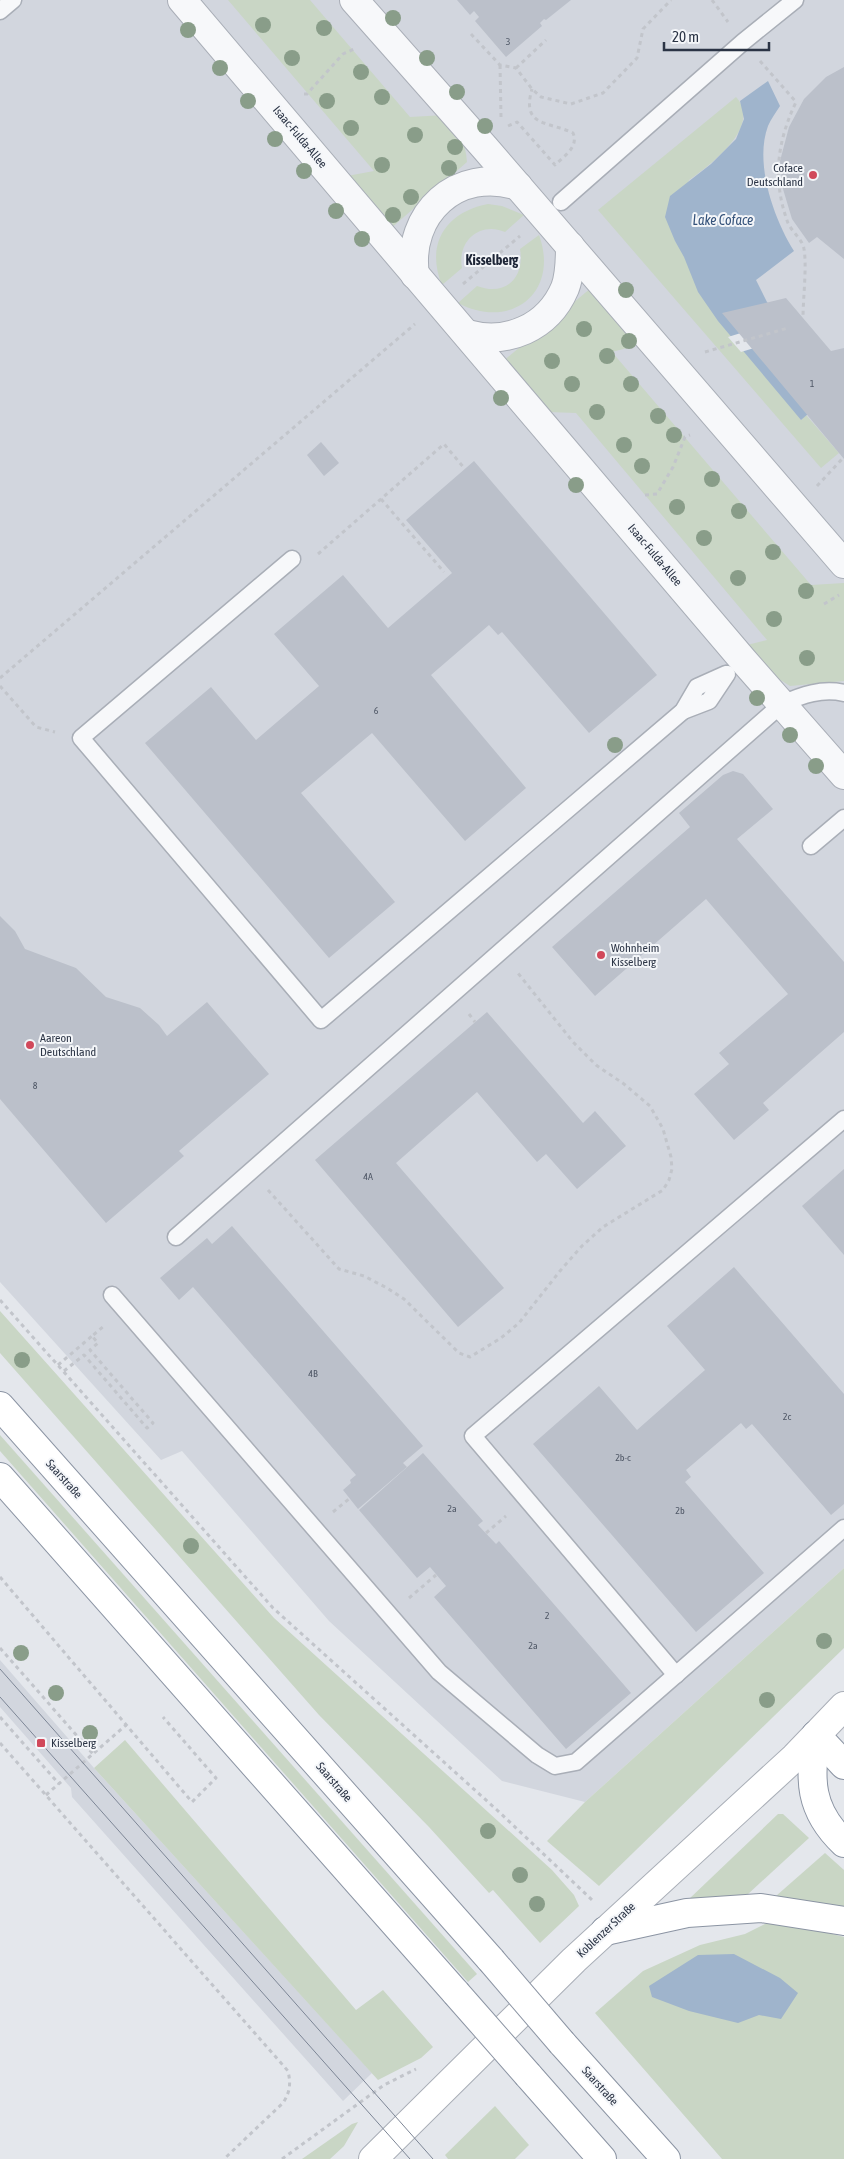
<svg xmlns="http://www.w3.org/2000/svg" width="844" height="2159" font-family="'Asap Condensed',sans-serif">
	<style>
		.built { fill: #d2d6de }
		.green { fill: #c9d6c5 }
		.water { fill: #9fb4cc }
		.pier { fill: #e4e7ec }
		.building { fill: #bbc0ca }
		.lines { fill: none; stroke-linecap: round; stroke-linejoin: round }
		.service-casing { stroke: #a9aeb7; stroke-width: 19 }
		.minor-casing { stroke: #a9aeb7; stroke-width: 30 }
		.secondary-casing { stroke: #a9aeb7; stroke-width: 30 }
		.trunk-casing { stroke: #8b94a3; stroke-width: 30 }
		.path { stroke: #c2c5cb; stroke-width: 3; stroke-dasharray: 4 4; stroke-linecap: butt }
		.service { stroke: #f7f8fa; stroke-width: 16 }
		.minor { stroke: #f7f8fa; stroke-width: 28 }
		.secondary { stroke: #fff; stroke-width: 28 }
		.trunk { stroke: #fff; stroke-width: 28 }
		.tram { stroke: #7d8696; stroke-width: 1 }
		.trunk-bridge-casing { stroke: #8b94a3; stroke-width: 30; stroke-linecap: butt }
		.trunk-bridge { stroke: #fff; stroke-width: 28 }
		.tree { fill: #899d89 }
		.poi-dot { fill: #d1495b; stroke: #f4f6f9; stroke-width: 2 }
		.labels { text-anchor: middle; stroke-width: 4; stroke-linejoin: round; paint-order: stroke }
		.number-label { font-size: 10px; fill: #4f5766 }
		.street-label { font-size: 12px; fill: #2b3445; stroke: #f4f6f9 }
		.poi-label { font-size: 12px; fill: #2b3445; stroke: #f4f6f9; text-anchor: start }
		.water-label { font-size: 14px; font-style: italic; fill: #34527a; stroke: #f4f6f9 }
		.neighbourhood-label { font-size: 14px; font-weight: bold; fill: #1d2536; stroke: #f4f6f9 }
	</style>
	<rect width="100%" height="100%" fill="#e4e7ec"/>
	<g class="built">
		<path d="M0,0H844V1568L585,1802L502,1781L329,1621L182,1451L161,1460L0,1282Z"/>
		<path d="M0,1660L94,1768L372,2073L343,2101L72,1797L71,1788L0,1707Z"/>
	</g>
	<g class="green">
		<path d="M228,0H310L410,117L445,115C457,130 466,142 467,162L389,230L347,176L374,171Z"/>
		<path d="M736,97C763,126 710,165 689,180L675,241L801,420L806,415L839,453L821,468L598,210Z"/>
		<path d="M488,204L502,206L524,215L505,232C479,221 457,242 462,268L442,285C425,244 446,212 488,204Z"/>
		<path d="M539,235C560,292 511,331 458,303L477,286C506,297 525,277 520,249Z"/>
		<path d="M591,288L642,344L612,352L811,585L844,583V681L790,686L774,676L747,645L767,640L576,413L547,412L502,362Z"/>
		<path d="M0,1311L274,1618L552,1870L574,1895L579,1906L540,1943L493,1890L489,1893L429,1827L319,1715L0,1353Z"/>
		<path d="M0,1435L477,1974L468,1982L0,1451Z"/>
		<path d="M844,1568V1648L599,1886L547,1841L585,1802Z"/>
		<path d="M125,1740L356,2010L383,1990L433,2047L421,2058L378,2080L94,1768Z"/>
		<path d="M778,1814H783L809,1838L747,1895L688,1900Z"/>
		<path d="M825,1853L844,1870V1908L776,1896Z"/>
		<path d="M767,1923L801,1926L844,1937V2159H722L595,2013L643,1971L700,1945L745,1934Z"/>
		<path d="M495,2106L529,2145L515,2159H448L445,2155Z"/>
		<path d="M358,2122L344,2146L330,2159H302L352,2124Z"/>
	</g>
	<g class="water">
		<path d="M768,81L780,106C776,112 771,119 768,126C754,163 774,219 794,251L756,280L767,302L837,389L801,420L718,321L698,292L684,257L675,241L665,217L670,196L711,164L736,139L744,119L740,101Z"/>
		<path d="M734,1954L780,1978L798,1993L781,2019L759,2015L738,2023L689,2011L652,1997L649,1986L698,1955Z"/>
	</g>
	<path class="pier" d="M782,320L794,336L741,352L728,337Z"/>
	<g class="building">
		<path d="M457,0H571L546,20L544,19L540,23L542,26L506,57L475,21L479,17L474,11L470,15Z"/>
		<path d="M844,67V259L817,237L809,243L792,219L783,189L780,161L789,127L804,99L826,77Z"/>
		<path d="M786,298L831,351L844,348V459L722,313Z"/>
		<path d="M321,442L339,463L324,476L307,455Z"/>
		<path d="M474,461L657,675L589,733L502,632L498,635L489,625L431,675L526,788L465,841L372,733L301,793L395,902L329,958L145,743L211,687L256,740L319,686L274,634L343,575L388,628L452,573L406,520Z"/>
		<path d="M733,771L743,774L773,809L737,839L844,962V1032L763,1103L769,1110L734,1140L694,1094L729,1064L719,1053L788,994L706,899L595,996L552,947L690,827L679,813L723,775Z"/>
		<path d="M0,916L15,931L25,949L76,968L106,997L140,1008L159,1025L167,1036L207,1002L269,1074L179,1151L184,1156L106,1223L0,1099Z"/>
		<path d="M487,1012L583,1123L595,1111L626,1146L577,1189L546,1154L537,1162L477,1092L396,1163L504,1288L458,1327L315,1160Z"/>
		<path d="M844,1169V1255L802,1206Z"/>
		<path d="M232,1226L423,1446L403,1463L407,1467L358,1509L343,1490L351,1483L350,1480L356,1475L193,1287L179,1300L160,1278L207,1238L212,1244Z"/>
		<path d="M734,1267L844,1394V1504L831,1515L752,1424L746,1429L741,1423L686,1470L691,1477L685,1482L764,1573L696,1632L533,1444L599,1386L637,1430L705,1370L667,1326Z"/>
		<path d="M423,1453L483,1521L478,1525L496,1544L499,1541L631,1693L566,1749L434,1597L446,1586L430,1567L417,1578L359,1510Z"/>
	</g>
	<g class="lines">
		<defs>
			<g id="service">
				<path d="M0,11L13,0"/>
				<path d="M561,202L743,42L795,0"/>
				<path d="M292,559L81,738L321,1020L683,711L697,687L726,674"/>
				<path d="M683,711L709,701L727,674"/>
				<path d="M811,846L844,818"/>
				<path d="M176,1237L782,704C802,695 822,688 844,693"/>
				<path d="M112,1295L439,1672L537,1755L555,1766L576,1762L844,1528"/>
				<path d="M676,1675L473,1436L844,1119"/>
			</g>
			<g id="minor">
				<path d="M182,0L743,660L844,775"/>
				<path d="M354,0L485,148L844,564"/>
				<path d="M415,275C406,214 457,166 518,186"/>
				<path d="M467,334C507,345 548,328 565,288C570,275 570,260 570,246"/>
			</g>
			<path id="secondary" d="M373,2159L574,1960L795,1757L844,1706"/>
			<g id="trunk">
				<path d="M0,1406L491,1960"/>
				<path d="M0,1477L456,1993"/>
				<path d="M816,1735C809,1779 809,1810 844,1843"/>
				<path d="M816,1735L844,1765"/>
				<path d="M605,1931L687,1913L761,1908L844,1921"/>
				<path d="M562,2043L666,2159"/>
				<path d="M528,2075L602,2159"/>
			</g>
		</defs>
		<use href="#service" class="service-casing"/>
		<use href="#minor" class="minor-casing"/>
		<use href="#secondary" class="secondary-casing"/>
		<use href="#trunk" class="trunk-casing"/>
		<g class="path">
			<path d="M712,0L728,22"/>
			<path d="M471,34L500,65L516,68L532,89L541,97L571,104L603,93L637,58L643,29L671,0"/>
			<path d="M760,61L796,102C777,142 772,180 788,223C792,232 803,240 804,249C807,266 803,299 803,318"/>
			<path d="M500,65L501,117"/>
			<path d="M516,68L546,40"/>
			<path d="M304,94H307L343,54L354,49"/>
			<path d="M508,126L517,122L555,165C564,156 579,147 573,133C548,121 521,127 532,89"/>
			<path d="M463,284L520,236"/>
			<path d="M705,352L788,328"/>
			<path d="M817,486L843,458"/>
			<path d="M645,495L657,494L673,467L685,437L690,435"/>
			<path d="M381,499L444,572"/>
			<path d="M318,554L444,444L465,469"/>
			<path d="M824,604L839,595"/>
			<path d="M0,678L415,324"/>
			<path d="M0,686L36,727L55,732"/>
			<path d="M469,1014L475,1022"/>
			<path d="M268,1190L339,1269L364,1276L387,1288L404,1299L459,1353L470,1357L501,1338L519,1323L560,1271L582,1246L603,1227L663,1190L669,1180L672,1169L671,1157L663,1129L650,1106L624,1084L596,1065L573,1042L517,972"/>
			<path d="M0,1300L273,1608L497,1810L592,1900"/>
			<path d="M58,1365L92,1336"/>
			<path d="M64,1371L84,1355L147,1428L153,1423L90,1350L98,1343L92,1336L104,1326"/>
			<path d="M333,1512L350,1498"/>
			<path d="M486,1533L506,1516"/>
			<path d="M0,1577L192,1802L216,1778L163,1717"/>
			<path d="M409,1598L436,1575"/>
			<path d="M0,1648L93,1754"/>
			<path d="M0,1717L59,1784"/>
			<path d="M0,1743L288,2071C291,2084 290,2092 283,2103L224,2159"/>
			<path d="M46,1795L126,1725"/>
			<path d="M282,2159L384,2085L416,2069"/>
		</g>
		<use href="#service" class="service"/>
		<use href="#minor" class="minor"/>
		<use href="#secondary" class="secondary"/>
		<use href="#trunk" class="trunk"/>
		<g class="tram">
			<path d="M0,1669L433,2159"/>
			<path d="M0,1697L410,2159"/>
		</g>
		<defs>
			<g id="trunk-bridge">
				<path d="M491,1960L562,2043"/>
				<path d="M456,1993L528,2075"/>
			</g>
		</defs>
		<use href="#trunk-bridge" class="trunk-bridge-casing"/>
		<use href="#trunk-bridge" class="trunk-bridge"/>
	</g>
	<g class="tree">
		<circle cx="393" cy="18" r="8"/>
		<circle cx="263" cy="25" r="8"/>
		<circle cx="324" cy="28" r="8"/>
		<circle cx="188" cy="30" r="8"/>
		<circle cx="292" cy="58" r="8"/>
		<circle cx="427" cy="58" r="8"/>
		<circle cx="220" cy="68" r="8"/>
		<circle cx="361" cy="72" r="8"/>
		<circle cx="457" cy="92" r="8"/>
		<circle cx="382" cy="97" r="8"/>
		<circle cx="248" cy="101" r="8"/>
		<circle cx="327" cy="101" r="8"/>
		<circle cx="485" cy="126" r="8"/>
		<circle cx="351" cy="128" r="8"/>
		<circle cx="415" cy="135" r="8"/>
		<circle cx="275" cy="139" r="8"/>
		<circle cx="455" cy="147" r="8"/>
		<circle cx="382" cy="165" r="8"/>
		<circle cx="449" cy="168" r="8"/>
		<circle cx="304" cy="171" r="8"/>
		<circle cx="411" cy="197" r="8"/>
		<circle cx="336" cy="211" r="8"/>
		<circle cx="393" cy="215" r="8"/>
		<circle cx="362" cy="239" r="8"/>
		<circle cx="626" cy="290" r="8"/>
		<circle cx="584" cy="329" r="8"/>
		<circle cx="629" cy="341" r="8"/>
		<circle cx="607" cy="356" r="8"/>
		<circle cx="552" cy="361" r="8"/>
		<circle cx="572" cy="384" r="8"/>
		<circle cx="631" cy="384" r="8"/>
		<circle cx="501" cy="398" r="8"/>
		<circle cx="597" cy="412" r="8"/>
		<circle cx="658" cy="416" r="8"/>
		<circle cx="674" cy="435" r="8"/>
		<circle cx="624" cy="445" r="8"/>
		<circle cx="642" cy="466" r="8"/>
		<circle cx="712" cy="479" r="8"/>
		<circle cx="576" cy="485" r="8"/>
		<circle cx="677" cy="507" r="8"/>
		<circle cx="739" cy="511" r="8"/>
		<circle cx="704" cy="538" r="8"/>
		<circle cx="773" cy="552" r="8"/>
		<circle cx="738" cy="578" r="8"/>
		<circle cx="806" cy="591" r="8"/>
		<circle cx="774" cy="619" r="8"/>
		<circle cx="807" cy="658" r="8"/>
		<circle cx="757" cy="698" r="8"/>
		<circle cx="790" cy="735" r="8"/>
		<circle cx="615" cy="745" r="8"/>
		<circle cx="816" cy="766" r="8"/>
		<circle cx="22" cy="1360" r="8"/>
		<circle cx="191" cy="1546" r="8"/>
		<circle cx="824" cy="1641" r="8"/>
		<circle cx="21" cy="1653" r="8"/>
		<circle cx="56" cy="1693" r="8"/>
		<circle cx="767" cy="1700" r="8"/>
		<circle cx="90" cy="1733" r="8"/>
		<circle cx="488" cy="1831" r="8"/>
		<circle cx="520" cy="1875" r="8"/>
		<circle cx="537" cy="1904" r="8"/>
	</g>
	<g class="poi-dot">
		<circle cx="813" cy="175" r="5"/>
		<circle cx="601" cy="955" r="5"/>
		<circle cx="30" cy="1045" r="5"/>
		<rect x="36" y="1738" width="10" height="10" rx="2.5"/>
	</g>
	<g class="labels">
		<g class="number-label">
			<text x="508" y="45">3</text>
			<text x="812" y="387">1</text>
			<text x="376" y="714">6</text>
			<text x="35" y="1089">8</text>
			<text x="368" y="1180">4A</text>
			<text x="313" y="1377">4B</text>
			<text x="787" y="1420">2c</text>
			<text x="623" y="1461">2b-c</text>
			<text x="452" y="1512">2a</text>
			<text x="680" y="1514">2b</text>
			<text x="547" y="1619">2</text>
			<text x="533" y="1649">2a</text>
		</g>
		<g class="street-label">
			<text transform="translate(300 137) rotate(50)" y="4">Isaac-Fulda-Allee</text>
			<text transform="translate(655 555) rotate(50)" y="4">Isaac-Fulda-Allee</text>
			<text transform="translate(64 1479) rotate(48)" y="4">Saarstraße</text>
			<text transform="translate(334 1782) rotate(49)" y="4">Saarstraße</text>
			<text transform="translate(606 1930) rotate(-43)" y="4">Koblenzer Straße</text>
			<text transform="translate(600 2086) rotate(48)" y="4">Saarstraße</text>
		</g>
		<g class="poi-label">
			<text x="803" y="172" text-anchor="end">Coface<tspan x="803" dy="14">Deutschland</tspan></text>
			<text x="611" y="952">Wohnheim<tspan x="611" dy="14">Kisselberg</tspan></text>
			<text x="40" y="1042">Aareon<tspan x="40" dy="14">Deutschland</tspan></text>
			<text x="51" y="1747">Kisselberg</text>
		</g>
		<g class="water-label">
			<text x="723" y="225">Lake Coface</text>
		</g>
		<g class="neighbourhood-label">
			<text x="492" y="265">Kisselberg</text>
		</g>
	</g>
	<path d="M664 42v8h105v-8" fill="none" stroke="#2b3445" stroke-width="2.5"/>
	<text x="672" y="42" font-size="15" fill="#2b3445" stroke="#f4f6f9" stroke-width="4" paint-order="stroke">20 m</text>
</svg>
